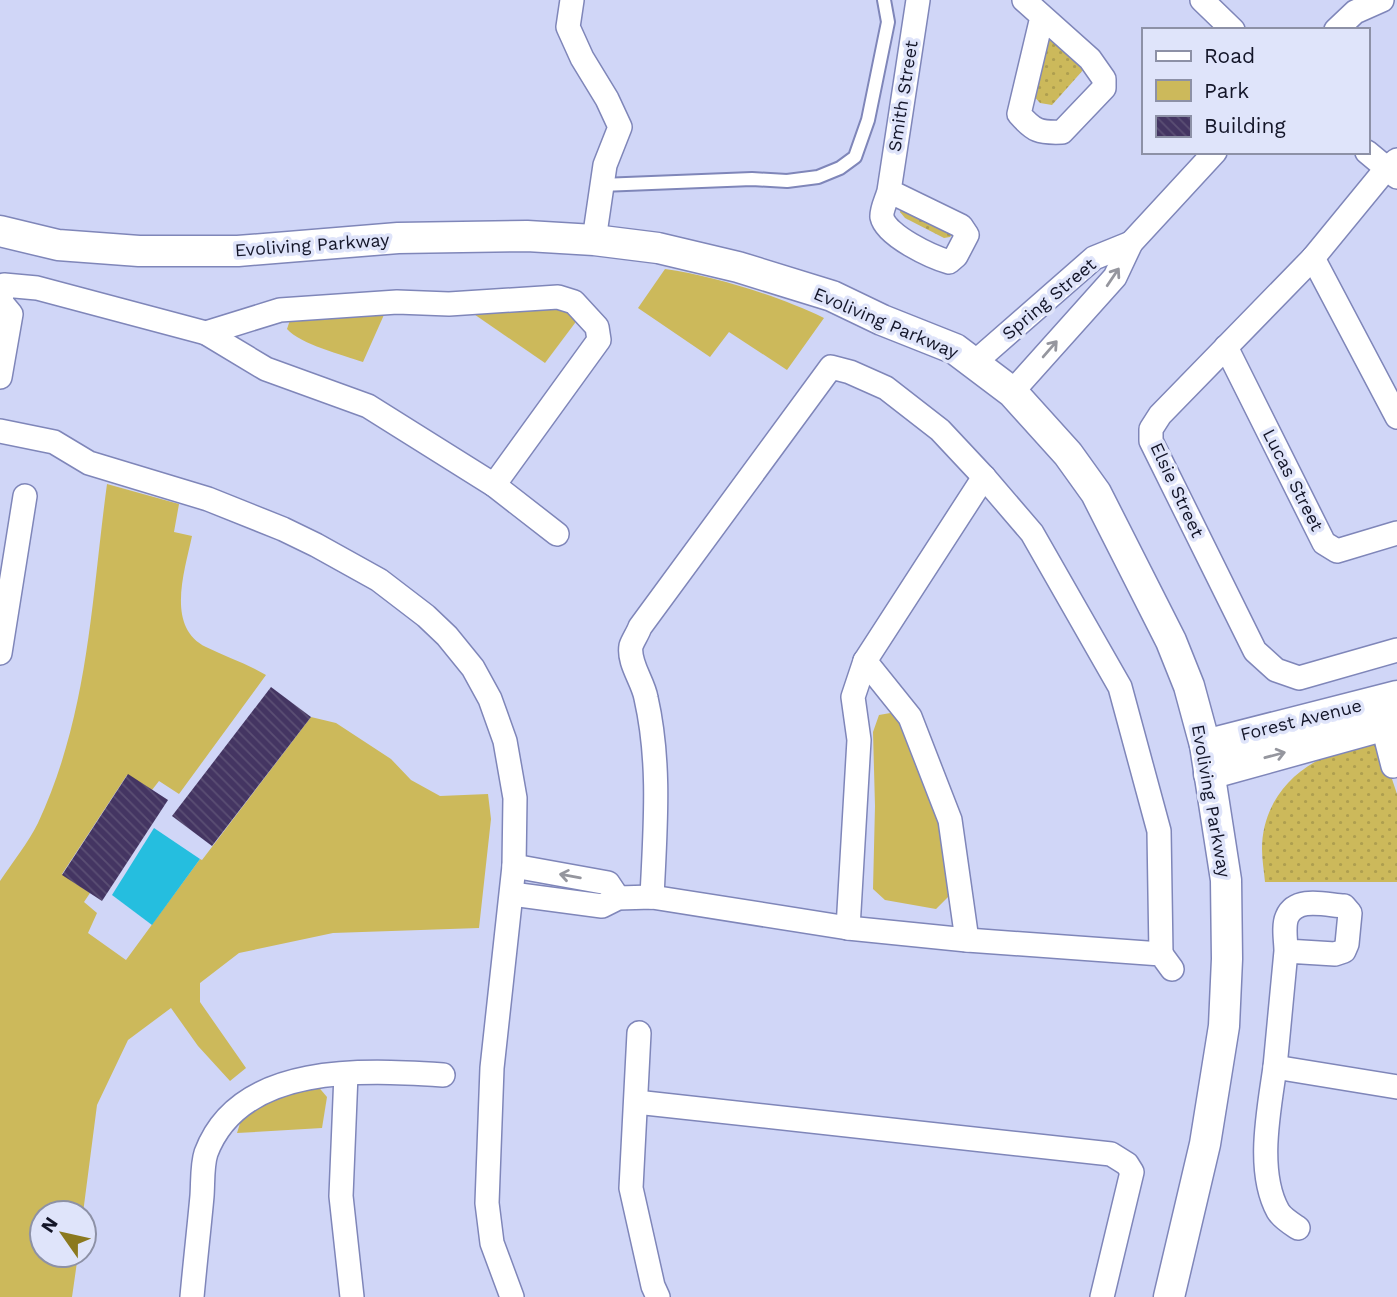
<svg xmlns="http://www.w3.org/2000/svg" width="1397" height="1297" font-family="'Work Sans',sans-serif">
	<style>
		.grass { fill: url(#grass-dots) }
		.park { fill: #ccb95b }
		.water { fill: #25bedf }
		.building { fill: url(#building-back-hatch) }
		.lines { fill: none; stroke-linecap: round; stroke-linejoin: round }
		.service-casing { stroke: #7f86b9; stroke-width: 16 }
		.minor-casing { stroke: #7f86b9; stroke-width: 26 }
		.tertiary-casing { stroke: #7f86b9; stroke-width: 33 }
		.service { stroke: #fff; stroke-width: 12 }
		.minor { stroke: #fff; stroke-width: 23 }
		.tertiary { stroke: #fff; stroke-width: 30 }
		.oneway { stroke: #95969e }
		.labels { text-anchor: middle; stroke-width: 7; stroke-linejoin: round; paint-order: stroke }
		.street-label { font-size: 18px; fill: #131528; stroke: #dfe4fa }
	</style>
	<defs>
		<pattern id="grass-dots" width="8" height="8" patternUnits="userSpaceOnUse" patternTransform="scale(1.75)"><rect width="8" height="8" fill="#ccb95b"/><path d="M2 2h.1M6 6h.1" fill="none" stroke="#ae9e4f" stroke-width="1.8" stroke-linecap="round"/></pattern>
		<pattern id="building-back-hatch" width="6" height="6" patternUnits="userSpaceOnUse" patternTransform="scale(1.75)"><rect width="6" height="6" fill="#443562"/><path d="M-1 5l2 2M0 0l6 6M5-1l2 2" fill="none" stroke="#5b4f74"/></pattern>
	</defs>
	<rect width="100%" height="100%" fill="#d0d6f7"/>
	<g class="grass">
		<path d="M1055,32L1084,69L1052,105L1040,103L1031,93L1045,37Z"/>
		<path d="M901,204L955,232L950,237L944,238L905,218L900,212Z"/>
		<path d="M1380,743L1397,794V882H1265C1264,871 1262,860 1262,849C1262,806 1289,772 1327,756C1343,749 1363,747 1380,743Z"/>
	</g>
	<g class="park">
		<path d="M665,269C715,276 778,296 824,318L787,370L729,332L710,357L638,308Z"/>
		<path d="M455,301H557L576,312L575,323L545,363Z"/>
		<path d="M387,308L363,362C343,355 300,344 287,329L290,320Z"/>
		<path d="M107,484L179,504L174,532L192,536C185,570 165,627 206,647C226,657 246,663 266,675L179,794L159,781L152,790L127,775L62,874L90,893L84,902L97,913L88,933L126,960L200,859L202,860L311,717L336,723L391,759L411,780L440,796L488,794L491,819L479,928L333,933L239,953L200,983V1002L246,1068L230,1081L198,1046L171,1008L128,1040L97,1105L83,1213H42V1255H78L72,1297H0V881C12,863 28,843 38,823C89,713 91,602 107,484Z"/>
		<path d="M896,712L935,809L947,865L948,897L936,909L885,900L873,889L875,806L873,732L879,715Z"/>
		<path d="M316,1084L327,1097L322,1128L237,1133L241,1120L252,1107Z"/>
	</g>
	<path class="water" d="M154,828L200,859L152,925L112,895Z"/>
	<g class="building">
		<path d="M271,687L311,717L212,846L172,816Z"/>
		<path d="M128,774L168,800L102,901L62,875Z"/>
	</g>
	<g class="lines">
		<defs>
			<path id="service" d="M601,185L752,179L787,181L818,177L840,168L855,157L868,120L888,22L884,0"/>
			<g id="minor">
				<path d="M572,0L568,27L582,58L607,99L620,127L605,165L594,240"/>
				<path d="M1024,0L1090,59L1104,79V88L1062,132C1039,133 1034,131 1019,114L1042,17"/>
				<path d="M1202,0L1233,30"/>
				<path d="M1336,30L1355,12L1382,0"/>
				<path d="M1367,152L1397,177"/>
				<path d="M1397,160L1386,169L1313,258L1160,415L1151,429V441L1255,651L1276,670L1299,678L1397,650"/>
				<path d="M889,191L961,226L967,235L956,256L949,262C932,257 886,236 882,217C881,210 887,199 889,191L918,0"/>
				<path d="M1313,258L1397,417"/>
				<path d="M0,303L4,285L37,288L206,333L266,369L368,406L494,485L557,534"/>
				<path d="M206,333L280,310L397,302L449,304L558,297L574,302L597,327L599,340L494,485"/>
				<path d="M1226,347L1324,543L1337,551L1397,533"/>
				<path d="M974,363L1094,258L1131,243"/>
				<path d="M0,377L11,314L1,302"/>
				<path d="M1012,392L1115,277L1131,243L1215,152"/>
				<path d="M0,431L54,442L89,463L208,499L283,529L316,545L379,580L426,616L447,636L473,668L490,699L505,741L515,798L514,866L492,1068L487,1203L492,1243L512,1297"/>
				<path d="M0,653L25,496"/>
				<path d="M865,661L910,717L950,820L967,940"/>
				<path d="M1379,711L1393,766"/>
				<path d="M514,866L608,883L618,898"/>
				<path d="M512,894L602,906L618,898L652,897L848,928L967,940L1161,954L1172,969"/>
				<path d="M652,897C655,830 661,764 646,698C643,681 628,663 631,646C633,640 638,633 640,627L831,367L850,372L886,388L940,430L984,477L1032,533L1120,687L1159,831L1161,954"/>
				<path d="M848,928L859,740L853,697L865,661L984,477"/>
				<path d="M639,1033L631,1188L653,1286L658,1297"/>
				<path d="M1275,1067L1286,951L1335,954L1344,951L1347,944L1350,913L1344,906C1326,905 1296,896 1287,917C1283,926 1286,942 1286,951"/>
				<path d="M346,1074L341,1196L352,1297"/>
				<path d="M636,1102L1111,1154L1127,1164L1132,1172L1102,1297"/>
				<path d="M1298,1228C1292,1224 1282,1218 1278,1211C1256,1171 1269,1110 1275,1067L1397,1087"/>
				<path d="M192,1297C195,1263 199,1229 202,1196C203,1182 202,1165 206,1153C240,1062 365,1070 443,1075"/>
			</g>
			<g id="tertiary">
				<path d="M0,231L58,245L139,251H238L398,238L527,236L594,240L658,248L738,267L832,296L882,320L955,349L1012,392L1068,454L1096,493L1171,641L1189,686L1205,745L1226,880L1227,959L1224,1026L1205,1144L1169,1297"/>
				<path d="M1205,745L1397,696"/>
				<path d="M1209,774L1397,722"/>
			</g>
		</defs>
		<use href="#service" class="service-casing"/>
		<use href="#minor" class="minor-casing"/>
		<use href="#tertiary" class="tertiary-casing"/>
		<use href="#service" class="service"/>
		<use href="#minor" class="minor"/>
		<use href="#tertiary" class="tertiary"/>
	</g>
	<defs><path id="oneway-shaft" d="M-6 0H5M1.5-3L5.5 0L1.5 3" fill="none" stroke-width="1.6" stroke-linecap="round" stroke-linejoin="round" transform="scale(1.75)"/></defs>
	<g class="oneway">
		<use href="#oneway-shaft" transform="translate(1113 277) rotate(-56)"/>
		<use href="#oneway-shaft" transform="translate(1050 349) rotate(-49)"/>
		<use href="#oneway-shaft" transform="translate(1275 755) rotate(-15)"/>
		<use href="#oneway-shaft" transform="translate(570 876) rotate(-170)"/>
	</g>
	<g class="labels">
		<g class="street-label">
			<text transform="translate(903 96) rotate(-81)" y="6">Smith Street</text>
			<text transform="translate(312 245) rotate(-4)" y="6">Evoliving Parkway</text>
			<text transform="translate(1049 299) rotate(-40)" y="6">Spring Street</text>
			<text transform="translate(886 323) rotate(23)" y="6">Evoliving Parkway</text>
			<text transform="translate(1293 480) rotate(63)" y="6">Lucas Street</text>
			<text transform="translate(1177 490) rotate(65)" y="6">Elsie Street</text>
			<text transform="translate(1301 720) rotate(-14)" y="6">Forest Avenue</text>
			<text transform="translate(1211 801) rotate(80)" y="6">Evoliving Parkway</text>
		</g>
	</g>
	<rect x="1142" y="28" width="228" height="126" fill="#dfe4fa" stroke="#8d91a6" stroke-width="2"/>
	<rect x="1156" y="51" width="35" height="10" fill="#ffffff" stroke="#8d91a6" stroke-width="2"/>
	<text x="1204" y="63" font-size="21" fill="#131528">Road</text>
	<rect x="1156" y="80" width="35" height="21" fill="#ccb95b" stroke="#8d91a6" stroke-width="2"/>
	<text x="1204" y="98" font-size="21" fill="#131528">Park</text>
	<rect x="1156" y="116" width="35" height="21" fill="url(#building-back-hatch)" stroke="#8d91a6" stroke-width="2"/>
	<text x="1204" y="133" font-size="21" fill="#131528">Building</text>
	<g transform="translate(63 1234) rotate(304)"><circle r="33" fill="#dfe4fa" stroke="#8d91a6" stroke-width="2"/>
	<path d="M0-5L12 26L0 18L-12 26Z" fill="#8b791e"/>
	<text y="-10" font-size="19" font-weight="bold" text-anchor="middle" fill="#131528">N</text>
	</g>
</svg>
